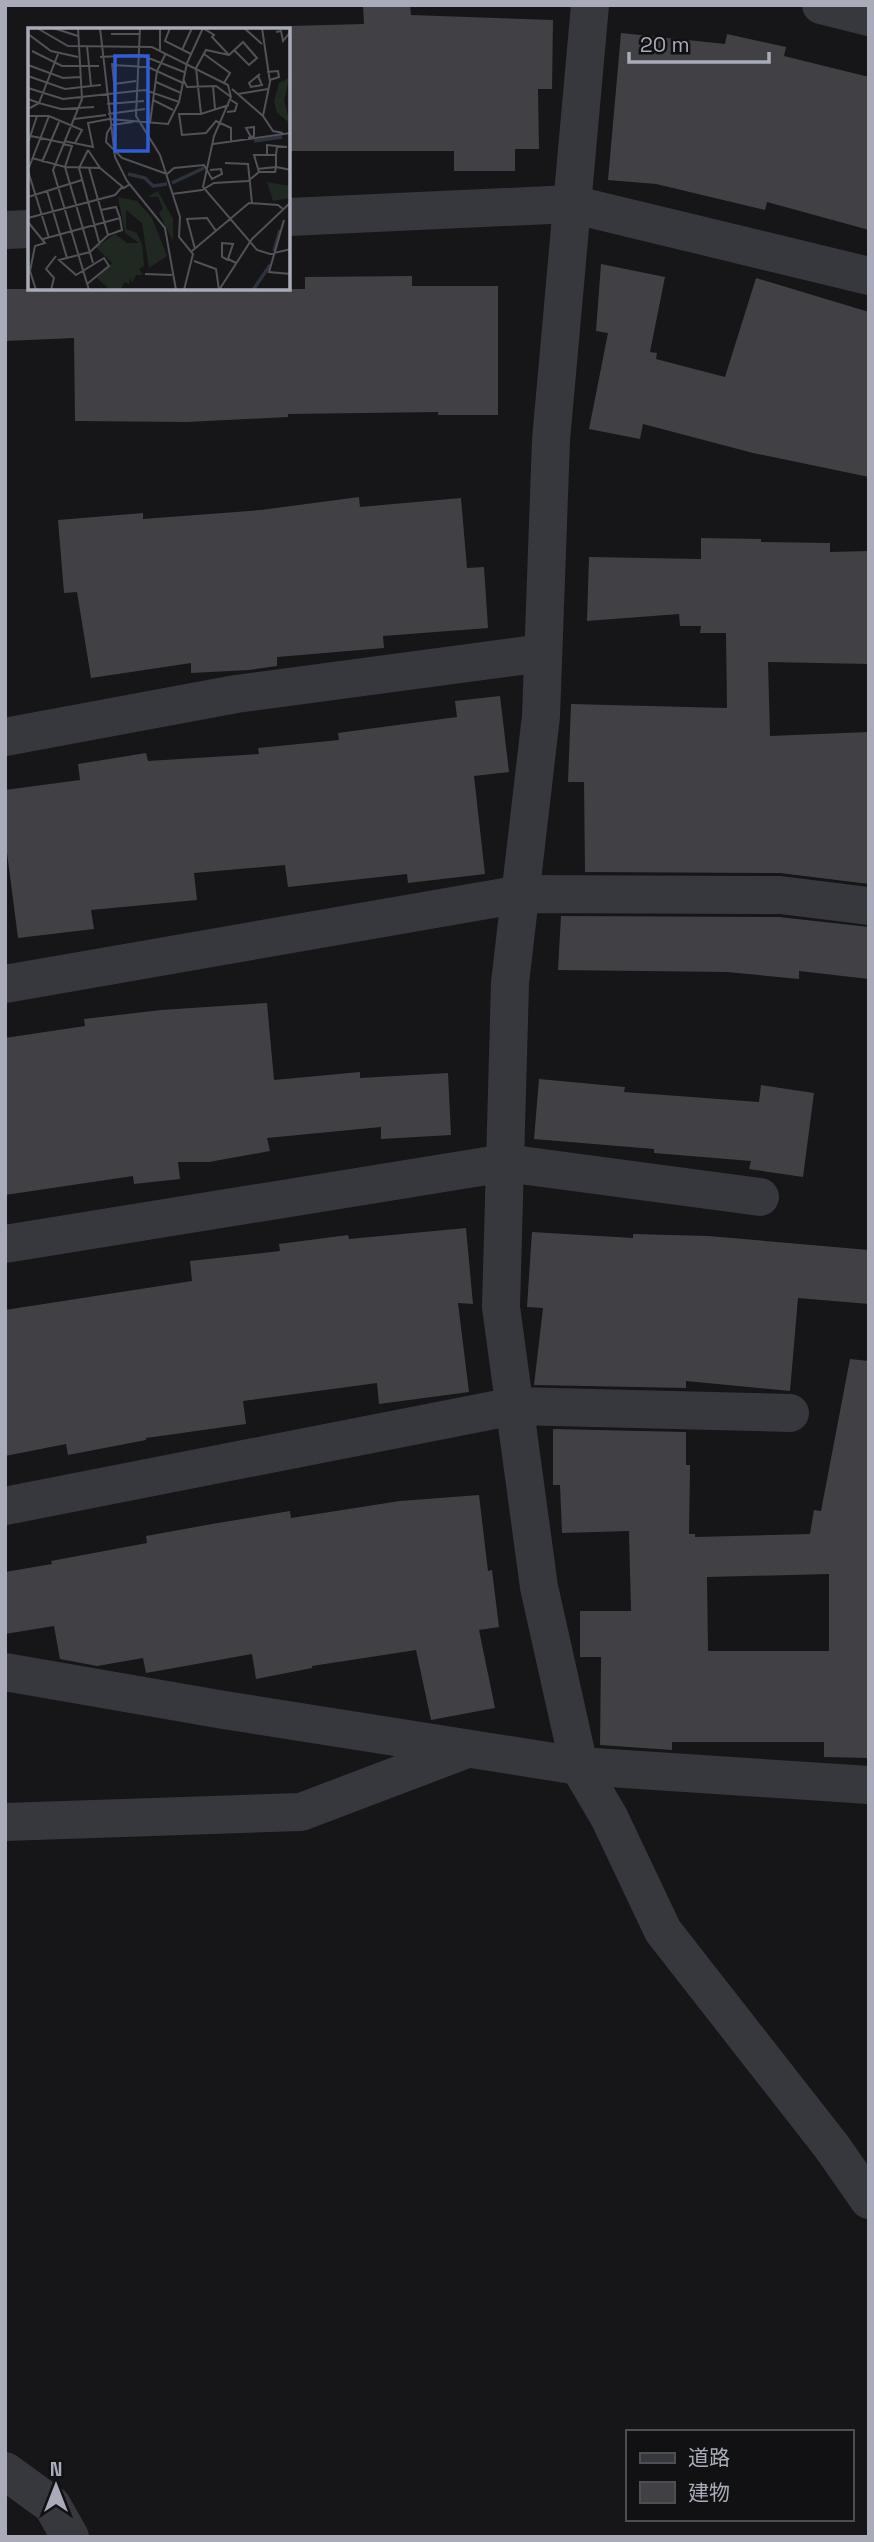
<svg xmlns="http://www.w3.org/2000/svg" width="874" height="2542" font-family="'Space Grotesk','Noto Sans JP',sans-serif">
	<style>
		.building { fill: #414145; fill-rule: evenodd }
		.lines { fill: none; stroke-linecap: round; stroke-linejoin: round }
		.street { stroke: #37383d; stroke-width: 38 }
		.inset-river { fill: none; stroke: #2d333c; stroke-width: 3.5 }
		.inset-road { fill: none; stroke: #515258; stroke-width: 2 }
		.view { fill: #325cd3; fill-opacity: 0.15; stroke: #325cd3; stroke-width: 3.5 }
		.inset-edge { fill: none; stroke: #a9acb8; stroke-width: 3.5 }
	</style>
	<rect width="100%" height="100%" fill="#161618"/>
	<g class="building">
		<path d="M388,5H410L411,15L553,20L552,89H538L539,149H515V171H454V151H289V26L364,24L363,6Z"/>
		<path d="M621,33L725,44L727,34L786,47L784,56L869,77V230L767,202L765,210L656,184L608,180Z"/>
		<path d="M601,264L665,277L650,352L657,353L656,359L725,377L756,278L869,312V477L753,453L643,424L640,439L589,429L608,333L596,331Z"/>
		<path d="M412,276V286H498V415H438V412L288,414V417L187,422L75,421L74,338L5,341V289H305V277Z"/>
		<path d="M359,497L360,507L461,498L467,568L484,567L488,628L383,636L384,648L277,657V666L249,670L191,673V663L91,678L77,592L64,593L58,520L143,513V519L261,510Z"/>
		<path d="M701,538L761,539V542L830,543V552L869,551V664L768,662L770,736L869,732V884L780,873L585,872L584,782H568L571,704L727,708L726,633H700L701,626H680L679,614L587,621L589,557L701,559Z"/>
		<path d="M500,696L509,772L474,776L485,874L408,883L407,874L288,887L285,865L194,873L197,900L91,910L94,929L18,938L5,837V790L80,780L78,764L146,753L148,761L259,754L258,748L339,740L338,733L457,717L455,701Z"/>
		<path d="M561,916L779,917L869,927V979L799,971V979L727,972L558,970Z"/>
		<path d="M267,1003L274,1080L360,1072V1078L448,1073L451,1135L381,1139V1127L267,1138L270,1151L209,1162H178L180,1179L134,1184L133,1176L5,1195V1038L85,1026L84,1019L161,1010Z"/>
		<path d="M539,1079L625,1087L624,1092L759,1102L761,1085L814,1093L803,1177L749,1169L751,1161L654,1153V1149L534,1139Z"/>
		<path d="M466,1228L473,1304L458,1303L469,1392L379,1404L377,1383L243,1401L246,1424L146,1438V1440L68,1455L66,1444L5,1456V1310L192,1281L190,1261L280,1251L279,1244L348,1235L349,1239Z"/>
		<path d="M532,1232L633,1238V1234L708,1236L869,1250V1304L798,1298L790,1391L686,1381V1388L534,1385L543,1308L527,1307Z"/>
		<path d="M850,1359L869,1361V1758L824,1757V1742H672V1750L600,1745L601,1657H580V1611H631L629,1531L562,1533L560,1485H553V1429L686,1432V1465H690L689,1534H695V1537L810,1534L814,1510L821,1511ZM829,1574V1651H708L707,1577Z"/>
		<path d="M479,1495L488,1571L492,1570L499,1627L479,1630L495,1708L431,1720L416,1650L312,1666V1668L256,1679L252,1654L146,1673L143,1658L97,1666L60,1659L54,1626L5,1634V1572L52,1564L51,1561L147,1543L146,1536L212,1524L290,1511L291,1518L400,1501Z"/>
	</g>
	<g class="lines">
		<g class="street">
			<path d="M590,5L551,440L541,716L510,983L501,1307L539,1587L579,1766L609,1817L663,1931L832,2147L869,2200"/>
			<path d="M821,5L869,17"/>
			<path d="M289,217L571,204L869,276"/>
			<path d="M5,230L30,229"/>
			<path d="M5,737L236,694L543,653"/>
			<path d="M5,984L521,894L780,895L869,906"/>
			<path d="M5,1244L505,1163L760,1197"/>
			<path d="M5,1506L514,1406L790,1413"/>
			<path d="M5,1672L224,1710L579,1766L869,1785"/>
			<path d="M5,1822L301,1812L467,1749"/>
			<path d="M5,2471L52,2505L70,2537"/>
		</g>
	</g>
	<g transform="translate(28 28)">
		<rect width="262" height="262" fill="#161618"/>
		<path d="M261,50L256,73L262,95L249,85L246,73L251,55ZM239,154L262,158V170L245,173ZM130,163L145,191V213L131,185L135,181L130,169H119ZM90,169L109,173L124,190L139,228L121,240L114,195L98,182V201L109,205L114,216L116,238L111,241L115,247H108L104,255L103,250L101,256L96,254L93,262H82L69,250L84,235L68,219L87,206L99,215H111L97,205Z" fill="#202822"/>
		<path class="inset-river" d="M226,113L254,109M100,146L117,150L125,158L139,156M144,155L176,140M246,223L252,202M225,262L242,237"/>
		<path class="inset-road" d="M9,0L40,18L124,19L200,57L203,69L186,108L175,159L229,222L242,226L263,221M25,0L50,8M50,0L54,71L25,142L61,262M72,0L87,129L99,153L137,200L148,262M112,0L108,88L132,127L152,189L151,209L165,226L156,262M132,0V22M142,0L137,13L163,26M175,0L186,7L184,9L201,27L215,14L229,30L221,37L206,22M216,0L234,16M234,0L242,54L235,88M248,4L253,3L255,13L263,3M0,6L23,23L50,29M83,6H112M59,18L63,58L73,57M154,22L164,0M4,23L34,38H71M176,26L202,45L196,55M72,29L113,27L156,44M84,35L87,65M0,37L35,50L52,49M84,37L120,39L155,55M168,40L173,86L201,77M168,40L178,22L201,27M239,44L250,43L251,49L242,52M0,48L37,61L63,58M230,48L234,57L223,59L221,55L232,46M155,51L159,59L188,58L203,69M128,54L153,65M86,56L108,53M185,58L187,81M0,60L35,71L117,62L151,74L159,35L175,0M204,61L235,88L245,103L255,105M210,66L240,61M0,71L11,75L30,26M125,72L145,82M79,76L116,73M0,81L11,75L33,81L66,79M199,84L207,83L209,76L203,72M80,86L117,81M173,86H151L154,107L178,105L188,93L203,100V114M0,88H21L54,102L47,115M46,91L78,87M105,94L84,97L79,105L78,114L94,130L139,146L146,140L176,137L184,151L194,146L193,141L182,142M122,95L129,43L138,25M3,108L36,115M220,110L226,108V99L218,100L223,109M36,113L65,119L60,95L81,91L140,96L151,74M0,115L9,88M35,116L44,118L37,139L65,235M185,116L263,105M60,122L51,140L71,214M60,122L72,140M239,126V117L259,119M4,130L37,139L72,140L96,160L102,156M14,134L31,94M197,135L220,136L224,175M61,140L80,207M229,141L248,139V127M0,142L21,88M0,143L21,210M231,144L226,127H248L249,118M19,163L39,230M144,166L174,162L186,155L220,153L231,144H247L248,139L263,142M0,169L54,152M73,182L88,179L92,190M0,190L87,167L95,158M256,192L241,244L263,246M0,194L17,215L7,218L2,243L8,262M15,211L92,190L94,202L80,207L62,224L31,232L48,247L76,230L81,238L59,256M167,221L159,191L179,190L188,203M164,223L221,175L250,177L255,181M200,232L194,229V215L205,216L200,231L208,235M166,233L188,241L191,262M117,246L144,247M23,262L26,250L18,241L28,228M191,262L224,211L263,174"/>
		<path class="view" d="M87,28H120V123H87Z"/>
		<rect width="262" height="262" class="inset-edge"/>
	</g>
	<rect width="874" height="2542" fill="none" stroke="#a9acb8" stroke-width="14"/>
	<rect x="626" y="2430" width="228" height="91" fill="#111113" stroke="#4e4f55" stroke-width="2"/>
	<rect x="640" y="2453" width="35" height="10" fill="#37383d" stroke="#4e4f55" stroke-width="2"/>
	<text x="688" y="2465" font-size="21" fill="#a9acb8">道路</text>
	<rect x="640" y="2482" width="35" height="21" fill="#414145" stroke="#4e4f55" stroke-width="2"/>
	<text x="688" y="2500" font-size="21" fill="#a9acb8">建物</text>
	<g transform="translate(56 2486)" stroke="#111113" stroke-width="5" paint-order="stroke">
	<path d="M0-5L12 26L0 18L-12 26Z" fill="#a9acb8"/>
	<text y="-10" font-size="19" font-weight="bold" text-anchor="middle" fill="#a9acb8">N</text>
	</g>
	<path d="M629 52v10h140v-10" fill="none" stroke="#a9acb8" stroke-width="3.5"/>
	<text x="640" y="52" font-size="21" fill="#a9acb8" stroke="#111113" stroke-width="5" paint-order="stroke">20 m</text>
</svg>
